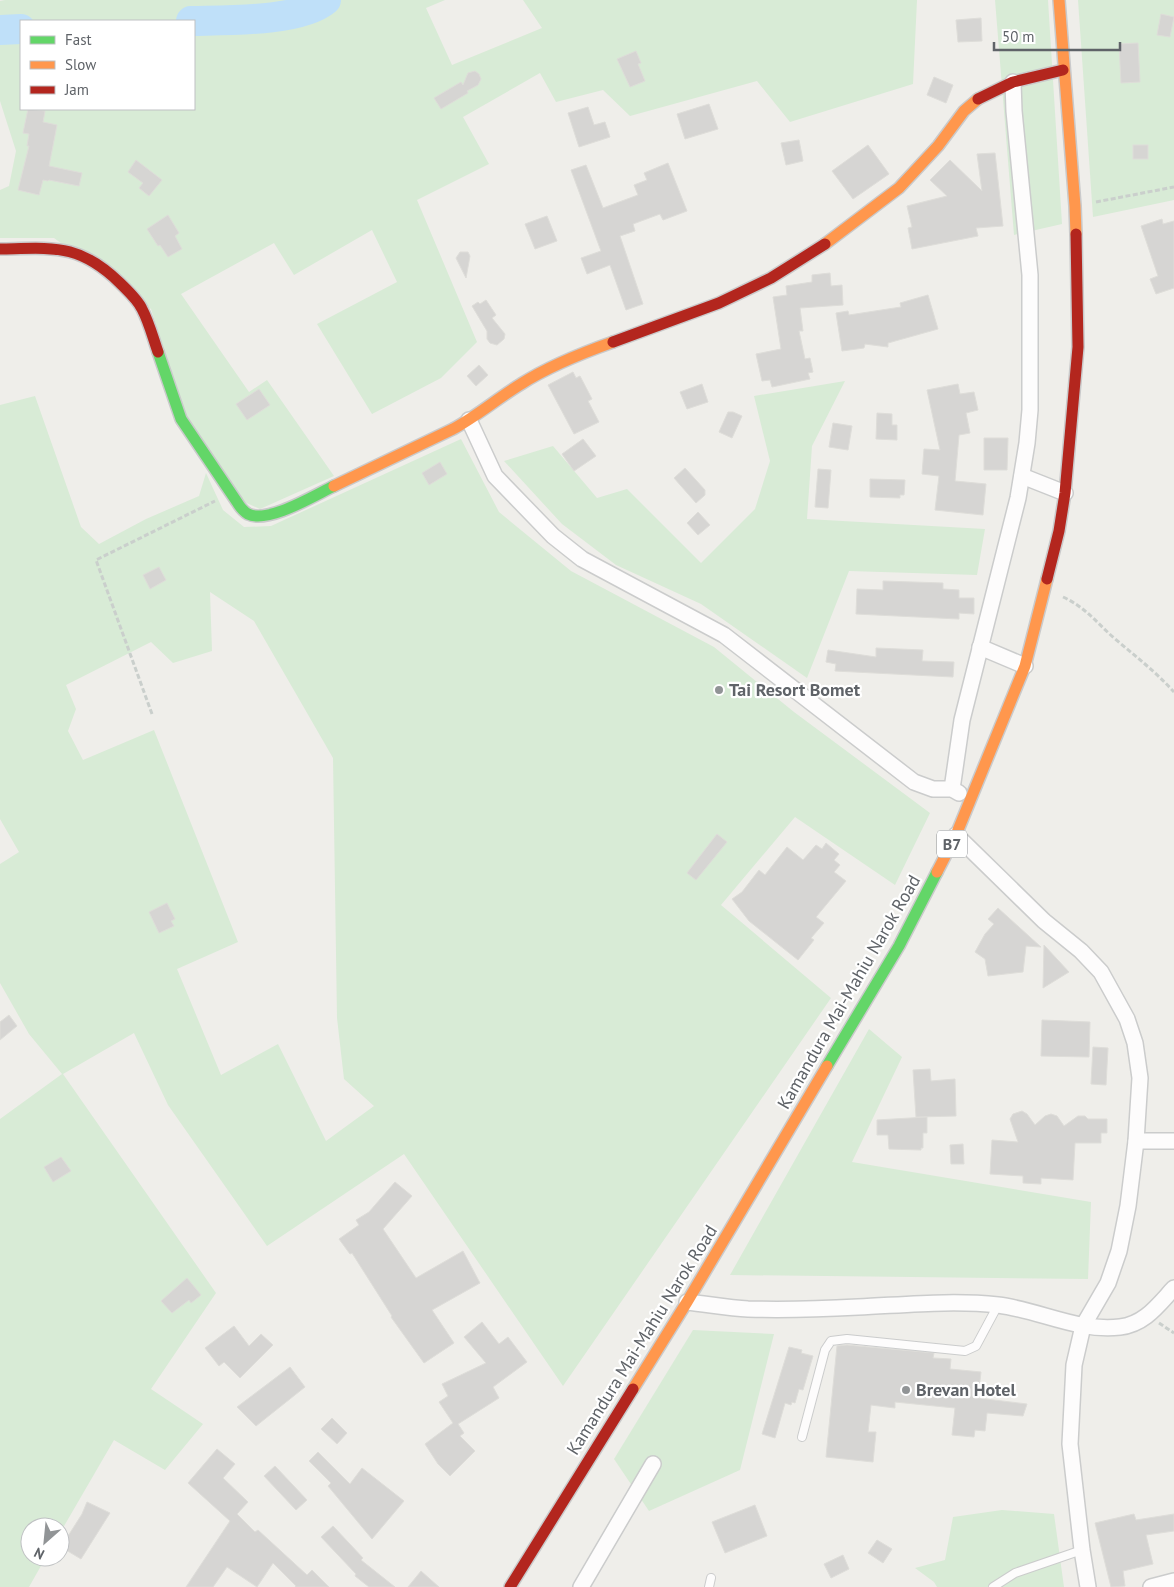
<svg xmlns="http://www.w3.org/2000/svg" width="1174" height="1587" font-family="'PT Sans',sans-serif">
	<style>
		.green { fill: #d8ebd6; fill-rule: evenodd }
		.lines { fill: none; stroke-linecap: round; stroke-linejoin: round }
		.river { stroke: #bfe0f9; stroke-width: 30 }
		.building { fill: #d6d5d3; stroke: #deddd9 }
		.lane-casing { stroke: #cbcccc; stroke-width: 10 }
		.street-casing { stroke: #cbcccc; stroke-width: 18 }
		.fast-casing { stroke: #cacacb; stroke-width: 14 }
		.slow-casing { stroke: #cacacb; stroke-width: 14 }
		.jam-casing { stroke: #cacacb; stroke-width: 14 }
		.path { stroke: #cacfcc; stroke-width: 3; stroke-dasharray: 5 2.5; stroke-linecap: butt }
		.lane { stroke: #fdfcfc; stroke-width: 8 }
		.street { stroke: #fdfcfc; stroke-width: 15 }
		.fast { stroke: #63d668; stroke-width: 11 }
		.slow { stroke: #ff974d; stroke-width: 11 }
		.jam { stroke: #b3261e; stroke-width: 11 }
		.poi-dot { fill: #919496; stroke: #fff; stroke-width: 2 }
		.labels { text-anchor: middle; stroke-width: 4.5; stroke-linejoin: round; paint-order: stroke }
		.shield { fill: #fff; stroke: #8f9295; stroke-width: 1 }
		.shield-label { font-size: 16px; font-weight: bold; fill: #5f6368 }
		.poi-label { font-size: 18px; font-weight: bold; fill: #5f6368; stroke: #fff; text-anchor: start }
		.street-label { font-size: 18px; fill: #5f6368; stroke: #fff }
	</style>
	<rect width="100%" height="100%" fill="#efeeea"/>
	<g class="green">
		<path d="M5,0H445L426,8L452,65L542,28L523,0H917L913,84L790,122L757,81L630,116L603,90L556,102L540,73L463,117L489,164L417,200L477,342L441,378L372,414L317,324L397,282L372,230L294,275L274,243L181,294L249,392L267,380L334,476L260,509L242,501L185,418L151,309L54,238H0V190L9,186L16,151L0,101V1ZM21,21H194V109H21Z"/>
		<path d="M995,0H1048L1062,224L1014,235Z"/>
		<path d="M1078,0H1174V200L1093,217Z"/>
		<path d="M845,381L812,446L807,519L985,529L977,575L849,571L807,678L701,604L616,565L562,524L504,461L553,446L597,498L627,489L701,563L755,509L770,461L754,396Z"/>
		<path d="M35,396L81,527L99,544L146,519L199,496L206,473L223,510L244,527L271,526L461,439L499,512L571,571L714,647L794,712L930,813L895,885L795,817L721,905L831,998L563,1386L404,1154L267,1246L168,1105L134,1033L63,1074L216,1293L151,1389L203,1424L165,1470L114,1440L60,1533V1527H30V1557H46L29,1587H0V1119L62,1074L29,1034L0,983V864L19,852L0,819V405ZM210,592L254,621L333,758L337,1018L344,1079L374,1106L326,1141L278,1044L221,1075L177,969L238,942L154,730L83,760L68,731L76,709L66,685L151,642L173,663L212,651Z"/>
		<path d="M869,1029L902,1057L852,1162L1091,1202L1088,1279L730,1275Z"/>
		<path d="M693,1330L774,1334L740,1470L649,1511L614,1459Z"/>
		<path d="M1002,1510L1054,1514L1064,1587H937L934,1582L915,1568L945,1560L953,1517Z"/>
	</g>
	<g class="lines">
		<g class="river">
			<path d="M191,21C226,20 300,22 326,0"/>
			<path d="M0,30L21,29"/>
		</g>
	</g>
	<g class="building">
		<path d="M1161,14L1174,17L1170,37L1157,35Z"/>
		<path d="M981,18L982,41L958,42L956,20Z"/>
		<path d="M1138,43L1140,82L1121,83L1119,44Z"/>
		<path d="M636,51L641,63L638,64L645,81L630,87L617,59Z"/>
		<path d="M475,71L479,74L481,79L478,85L467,91L468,93L441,109L434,98L461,82L463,85L468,73Z"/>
		<path d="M934,77L953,85L946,103L927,95Z"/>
		<path d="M709,104L718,129L685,139L677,114Z"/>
		<path d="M588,107L594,125L605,122L610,137L579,147L568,113Z"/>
		<path d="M28,109L45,111L43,122L57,125L49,166L82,173L79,186L49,180L48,181L43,180L39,195L18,190L29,146H27L29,134L23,133Z"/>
		<path d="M799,140L803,161L786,165L781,143Z"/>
		<path d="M868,145L889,174L853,199L832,171Z"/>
		<rect x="1133" y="145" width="15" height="14"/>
		<path d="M995,153L1003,226L976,228L978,236L912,249L908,228L912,227L907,206L947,196L930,180L950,160L982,191L977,154Z"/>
		<path d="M136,160L162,180L149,196L139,188L143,183L128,172Z"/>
		<path d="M668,163L687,211L663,220L660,214L633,224L635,231L620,236L643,304L626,310L610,265L587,274L581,258L601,251L571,170L586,165L603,208L638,195L634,185L647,180L644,173Z"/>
		<path d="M168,215L179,233L175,236L182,249L168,257L160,245L158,246L147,229Z"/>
		<path d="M547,216L557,241L535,249L525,224Z"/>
		<path d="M1162,219L1163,224L1174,221V288L1156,294L1150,279L1158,276L1141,226Z"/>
		<path d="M460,252H468L470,256L466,278L456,258Z"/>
		<path d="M830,273L831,286L842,285L843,305L800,308L803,331H799L805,359L810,358L813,372L808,373L810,379L772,387L770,380L762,381L756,354L781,349L773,297L787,295L786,286L812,282V275Z"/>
		<path d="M928,295L938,329L888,343V347L865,344L864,348L842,351L836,313L848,311L849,315L901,307L900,303Z"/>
		<path d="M486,300L496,315L492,318L505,334L504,339L497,345L490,343L487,339V331L472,306L478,302L480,304Z"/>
		<path d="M479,365L488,375L476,386L467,376Z"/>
		<path d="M573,372L576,378L580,376L592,399L588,401L599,422L574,434L548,385Z"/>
		<path d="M702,384L708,402L687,409L680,392Z"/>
		<path d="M958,384L960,394L974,392L978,410L966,413L970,433L959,435L955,481L986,484L983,515L935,510L939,476L922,474L924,449L940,450L927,390Z"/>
		<path d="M259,389L270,405L247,420L236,404Z"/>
		<path d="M728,412H733L742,416L732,438L719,432Z"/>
		<path d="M877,413L892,414V425H897V440L876,439Z"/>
		<path d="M833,423L852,426L848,450L829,447Z"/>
		<path d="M984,438H1008L1007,470H984Z"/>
		<path d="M583,439L596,456L574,471L562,454Z"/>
		<path d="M440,462L447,474L429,485L422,473Z"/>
		<path d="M685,468L705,490V495L696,503L674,478Z"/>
		<path d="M818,469L831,470L828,508L815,507Z"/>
		<path d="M870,479L905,480L904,495H900V498L870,497Z"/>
		<path d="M698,512L710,525L698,535L687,523Z"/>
		<path d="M159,567L166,580L150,589L143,575Z"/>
		<path d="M883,581L943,583V589L959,590V598H974V614L959,613V619L856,614L857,589L883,590Z"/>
		<path d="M876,648L923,650L922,661L954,662L953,677L835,671L836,664L826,662L828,650L876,657Z"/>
		<path d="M717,834L727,842L696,880L687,873Z"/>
		<path d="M826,843L839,854L834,860L840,865L834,872L846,881L816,917L824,923L811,938L814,940L798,960L749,921L732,899L742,892L759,870L765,875L787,847L803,860L816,845L822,849Z"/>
		<path d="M167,903L175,919L171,921L174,926L159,933L149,912Z"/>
		<path d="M998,908L1041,947L1026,946L1023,972L988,976L985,959L975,952L985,934L994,924L988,919Z"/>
		<path d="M1044,945L1069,972L1043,988Z"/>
		<path d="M9,1015L17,1026L0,1040V1022Z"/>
		<path d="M1042,1020L1090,1022L1089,1057L1041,1056Z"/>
		<path d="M1093,1047L1108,1048L1106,1085L1091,1084Z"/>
		<path d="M930,1069L931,1081L955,1079L956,1116L916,1117L913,1070Z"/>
		<path d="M1022,1111L1027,1114L1035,1125L1045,1116L1051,1114L1057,1116L1064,1126L1078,1116H1085L1088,1119H1107V1133H1101V1143H1075L1073,1180L1041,1178V1184L1023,1183V1176L990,1174L992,1140L1018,1142L1010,1119L1013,1114Z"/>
		<path d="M927,1117V1133H923V1148H921V1150L889,1149L888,1135H877V1120Z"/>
		<path d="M963,1144L964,1164H951L950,1145Z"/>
		<path d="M61,1157L71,1171L53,1182L44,1167Z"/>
		<path d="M395,1182L412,1196L383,1229L416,1278L463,1251L480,1283L432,1310L454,1343L424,1363L391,1317L392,1316L352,1253L350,1254L339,1239L359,1225L356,1220L369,1212Z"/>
		<path d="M187,1278L201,1295L191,1303L189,1300L172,1313L161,1301Z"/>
		<path d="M482,1322L499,1344L508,1337L527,1362L493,1387L499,1398L458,1424L464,1433L460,1436L475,1451L450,1476L438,1464L425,1444L453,1423L439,1402L448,1396L442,1384L486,1363L464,1337Z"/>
		<path d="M234,1326L249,1346L261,1334L273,1345L240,1378L224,1362L219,1366L205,1348Z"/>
		<path d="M847,1345L934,1353L933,1358L951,1359L950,1369L981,1372L978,1398L1027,1404L1023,1416L987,1413L985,1431L975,1430L974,1437L952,1435L955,1408L895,1402V1408L871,1405L868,1432H876L873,1462L826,1457L837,1346Z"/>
		<path d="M789,1347L802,1350L801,1353L813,1356L803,1390L799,1389L795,1403L792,1402L791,1405L785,1403L775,1438L762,1434Z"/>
		<path d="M290,1367L305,1387L256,1426L237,1407Z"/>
		<path d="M332,1418L347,1433L337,1444L321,1429Z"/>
		<path d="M217,1449L235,1464L223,1478L248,1502L237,1514L255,1532L258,1530L307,1575L312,1570L329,1587H295L296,1586L273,1563L257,1587L227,1567L213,1587H186L230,1521L188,1483Z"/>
		<path d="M318,1452L350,1484L362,1468L404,1501L372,1539L328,1486L331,1483L309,1461Z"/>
		<path d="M275,1466L307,1500L296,1510L264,1476Z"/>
		<path d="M87,1502L110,1513L81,1559L61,1547L82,1514Z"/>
		<path d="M755,1505L767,1536L725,1553L712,1522Z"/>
		<path d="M1134,1514L1136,1520L1174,1514V1531L1146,1535L1153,1564L1123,1571L1125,1586L1111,1587L1095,1523Z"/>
		<path d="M333,1526L363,1558L361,1560L395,1587H369L355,1576L356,1574L321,1537Z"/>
		<path d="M877,1540L892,1549L883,1563L868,1553Z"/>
		<path d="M843,1555L849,1569L831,1578L824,1564Z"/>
		<path d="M421,1571L439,1587H408Z"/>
	</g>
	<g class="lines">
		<defs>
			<g id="lane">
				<path d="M802,1437L825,1350L831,1341L847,1339L965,1351L976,1346L998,1305"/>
				<path d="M709,1587L711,1578"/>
				<path d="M993,1587L1015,1573L1082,1550"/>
			</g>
			<g id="street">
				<path d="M469,420L495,476L553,536L582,559L724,635L914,782L933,789H952L959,793"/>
				<path d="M1022,476L1065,493"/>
				<path d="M980,647L1025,666"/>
				<path d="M952,789L962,720L1018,498L1027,443L1030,410V275L1014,111L1013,82"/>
				<path d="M956,835L1044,921L1081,951L1101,972L1127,1019L1135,1043L1140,1078L1136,1141L1128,1206L1119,1251L1108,1283L1083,1326L1074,1365L1070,1444L1082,1550L1088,1587"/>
				<path d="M1136,1141H1174"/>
				<path d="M687,1302C707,1304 728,1308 748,1309C784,1310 821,1309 858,1307C904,1305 952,1300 998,1305C1039,1310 1078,1332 1120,1327C1145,1324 1158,1305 1174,1288"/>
				<path d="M581,1587L653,1464"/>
				<path d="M1151,1587L1174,1581"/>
			</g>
			<g id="fast">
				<path d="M158,352L181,419L237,502C240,507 243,511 248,514C268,524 315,495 334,486"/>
				<path d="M827,1066L899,946L937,872"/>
			</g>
			<g id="slow">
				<path d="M1059,0L1075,206L1076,234"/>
				<path d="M825,244L899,188L938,146L964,111L978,99"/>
				<path d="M334,486L453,429C477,416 498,398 521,384C549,366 582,353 613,342"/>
				<path d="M937,872L956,835L1025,666L1047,579"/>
				<path d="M633,1389L687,1302L827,1066"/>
			</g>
			<g id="jam">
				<path d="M978,99L1013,82L1063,70"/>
				<path d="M0,249C53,248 79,243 120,283C127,290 138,300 142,309C149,322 153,338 158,352"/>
				<path d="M613,342L719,303L771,278L825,244"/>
				<path d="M1047,579L1059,531L1065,493L1078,347L1076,234"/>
				<path d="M510,1587L633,1389"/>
			</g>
		</defs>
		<use href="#lane" class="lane-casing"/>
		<use href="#street" class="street-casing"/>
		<use href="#fast" class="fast-casing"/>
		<use href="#slow" class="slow-casing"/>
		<use href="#jam" class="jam-casing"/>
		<g class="path">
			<path d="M1096,202L1174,187"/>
			<path d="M1063,597C1085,607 1096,622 1114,638C1135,656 1155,671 1174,692"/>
			<path d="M152,714L96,560L215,501"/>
			<path d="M1159,1323L1174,1333"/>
		</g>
		<use href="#lane" class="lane"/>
		<use href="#street" class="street"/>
		<use href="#fast" class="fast"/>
		<use href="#slow" class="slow"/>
		<use href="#jam" class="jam"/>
	</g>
	<g class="poi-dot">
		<circle cx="719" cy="690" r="5"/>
		<circle cx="906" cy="1390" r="5"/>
	</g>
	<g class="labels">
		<rect class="shield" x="937" y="830.5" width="30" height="27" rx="4"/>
		<g class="shield-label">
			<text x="952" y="850">B7</text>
		</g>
		<g class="poi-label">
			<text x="729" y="696">Tai Resort Bomet</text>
			<text x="916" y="1396">Brevan Hotel</text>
		</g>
		<g class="street-label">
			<text transform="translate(849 992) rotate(-60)" y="6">Kamandura Mai-Mahiu Narok Road</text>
			<text transform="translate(642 1340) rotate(-58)" y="6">Kamandura Mai-Mahiu Narok Road</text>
		</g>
	</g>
	<rect x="20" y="20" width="175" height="90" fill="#ffffff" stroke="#bfc1c3"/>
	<rect x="30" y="36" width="25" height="8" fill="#63d668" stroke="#bfc1c3"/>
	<text x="65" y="45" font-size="15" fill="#5f6368">Fast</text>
	<rect x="30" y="61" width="25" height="8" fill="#ff974d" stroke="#bfc1c3"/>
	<text x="65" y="70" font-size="15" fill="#5f6368">Slow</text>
	<rect x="30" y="86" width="25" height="8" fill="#b3261e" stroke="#bfc1c3"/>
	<text x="65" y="95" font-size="15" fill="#5f6368">Jam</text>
	<g transform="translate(45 1542) rotate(207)"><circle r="24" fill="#ffffff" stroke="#bfc1c3"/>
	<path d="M0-4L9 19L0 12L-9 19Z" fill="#919496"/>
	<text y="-8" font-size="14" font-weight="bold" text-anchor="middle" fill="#5f6368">N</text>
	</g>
	<path d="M994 42v8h126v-8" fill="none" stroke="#5f6368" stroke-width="2.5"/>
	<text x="1002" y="42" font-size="15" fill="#5f6368" stroke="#ffffff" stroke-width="4" paint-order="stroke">50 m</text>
</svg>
